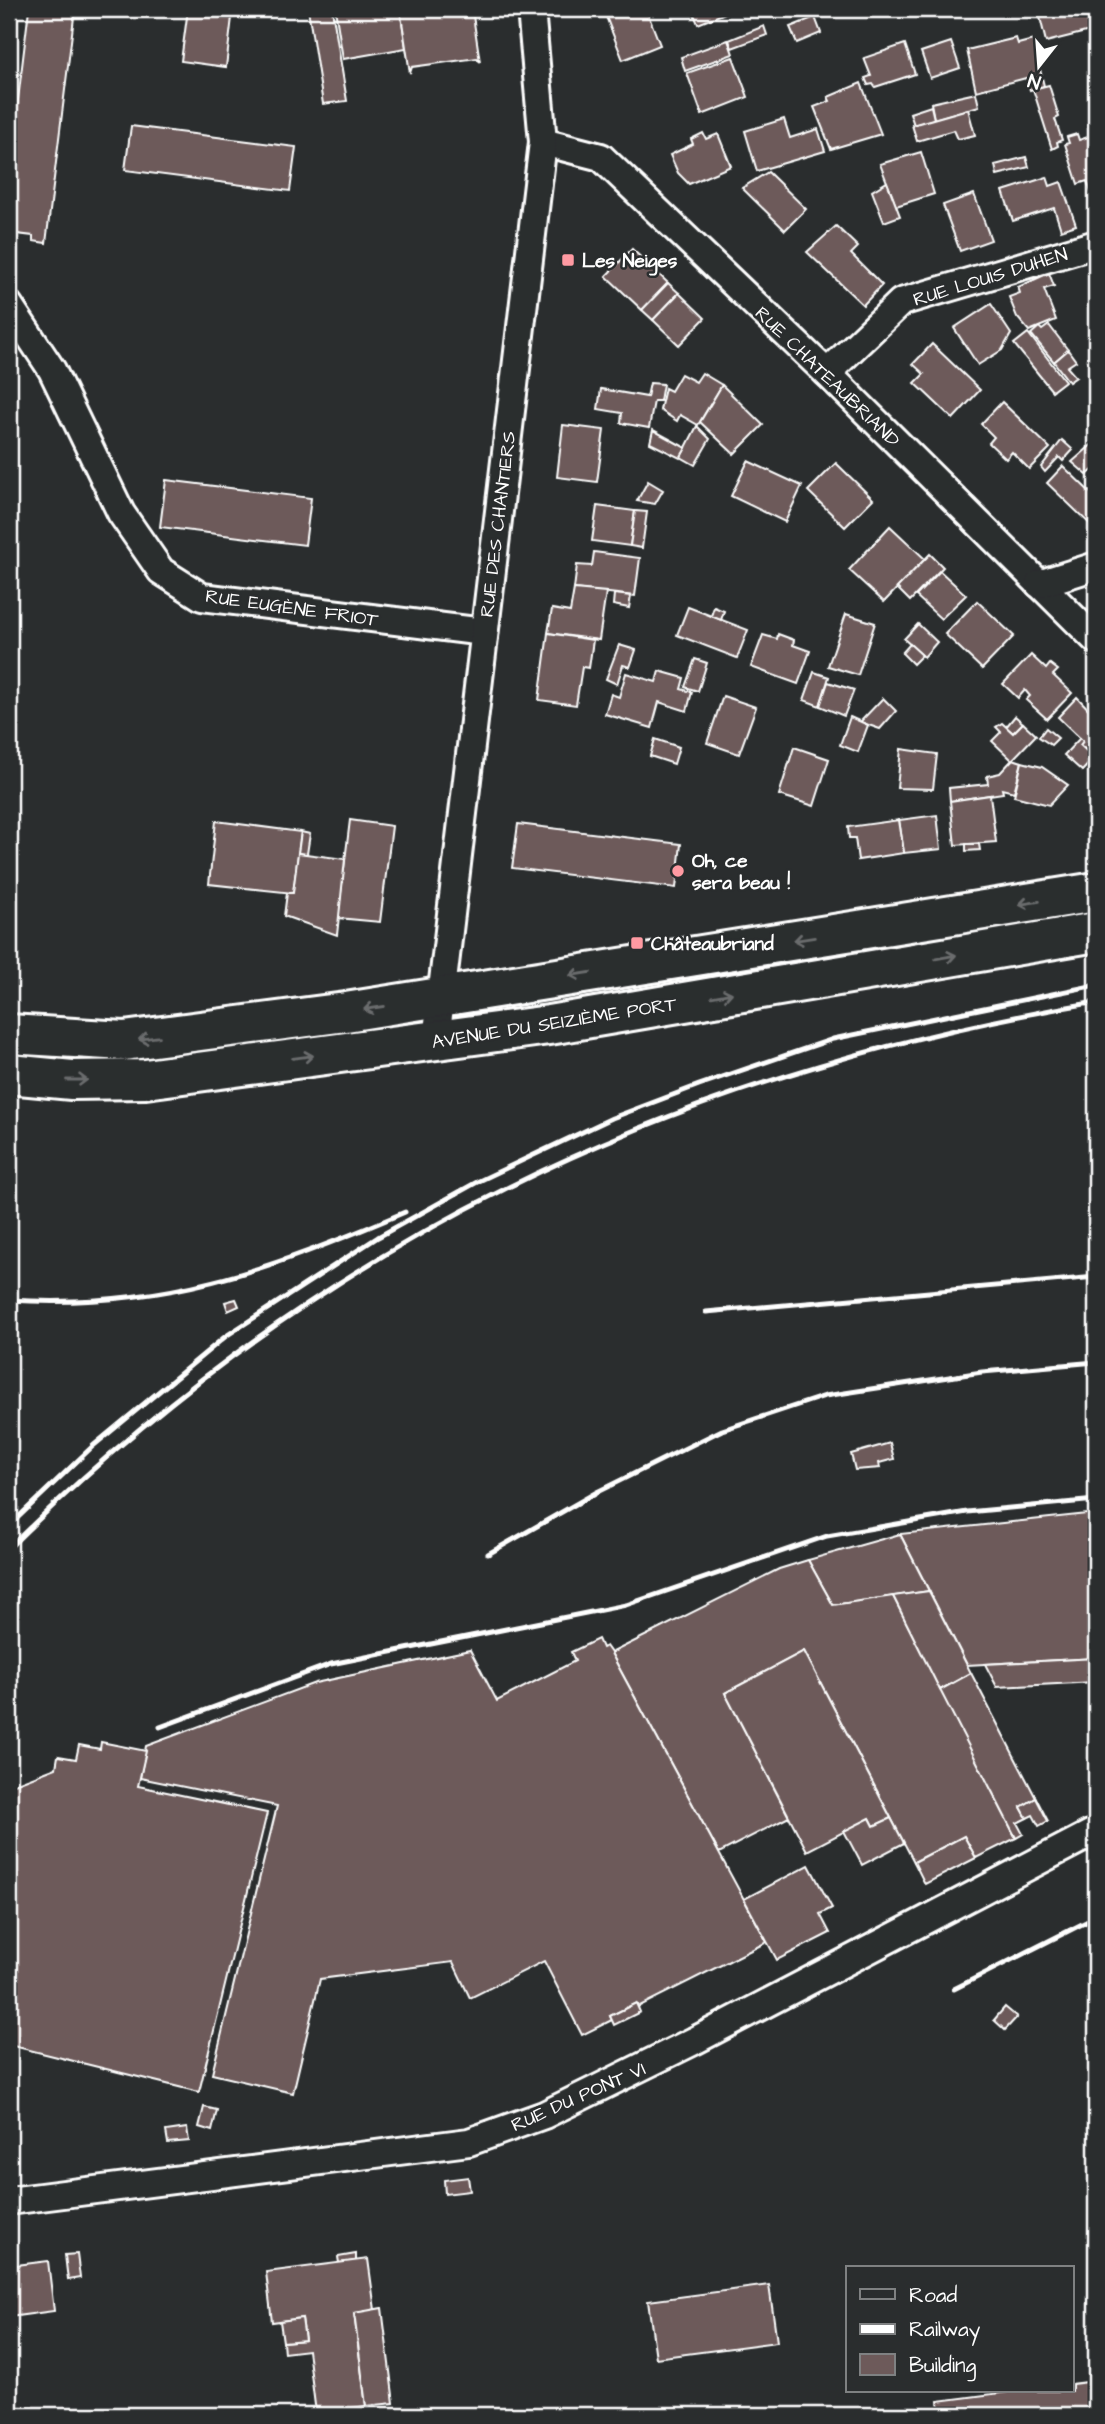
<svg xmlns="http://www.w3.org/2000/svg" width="1105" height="2424" font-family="'Architects Daughter',sans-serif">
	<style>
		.building { fill: #6d5a5a; stroke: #fff; stroke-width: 2 }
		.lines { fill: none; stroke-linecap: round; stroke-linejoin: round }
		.minor-casing { stroke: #fff; stroke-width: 32 }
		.secondary-casing { stroke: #fff; stroke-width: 44 }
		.minor { stroke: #2a2d2e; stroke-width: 26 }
		.secondary { stroke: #2a2d2e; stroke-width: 38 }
		.rail { stroke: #fff; stroke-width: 5 }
		.oneway { stroke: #6a6c6d }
		.poi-dot { fill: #ff9aa2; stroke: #2a2d2e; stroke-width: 2.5 }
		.labels { text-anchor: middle; stroke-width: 5; stroke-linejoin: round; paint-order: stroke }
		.poi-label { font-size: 19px; font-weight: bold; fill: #fff; stroke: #2a2d2e; text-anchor: start }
		.street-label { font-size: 19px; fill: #fff; stroke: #2a2d2e }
	</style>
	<rect width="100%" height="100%" fill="#2a2d2e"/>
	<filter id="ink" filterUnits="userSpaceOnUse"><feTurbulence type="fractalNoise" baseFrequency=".0143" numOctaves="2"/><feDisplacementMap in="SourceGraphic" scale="14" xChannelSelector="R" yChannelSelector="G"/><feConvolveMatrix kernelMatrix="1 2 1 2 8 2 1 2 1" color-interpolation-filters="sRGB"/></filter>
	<g filter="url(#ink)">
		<g class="building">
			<path d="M29,9H75L46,243L33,241V236L9,233V174Z"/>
			<path d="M188,9H233L226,67L181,61Z"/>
			<path d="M308,9H332L347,101L323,104Z"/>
			<path d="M335,9H400L406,48L343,59Z"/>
			<path d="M400,9H472L480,62L477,58L412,67L410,73Z"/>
			<path d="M603,9H646L660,45L623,60Z"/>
			<path d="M692,9H735L698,24Z"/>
			<path d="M1038,9H1085L1090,31L1046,42Z"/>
			<path d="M815,17L821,33L797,43L790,27Z"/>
			<path d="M764,26L767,35L732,48L729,40Z"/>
			<path d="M1016,38L1018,44L1033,40L1044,86L1030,90L1026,78L976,91L967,50Z"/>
			<path d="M728,40L733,54L685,71L681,57Z"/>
			<path d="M951,42L960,68L930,78L921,52Z"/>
			<path d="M905,44L915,74L875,87L873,84L868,85L865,78L871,76L864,58Z"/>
			<path d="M733,57L748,97L702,115L687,73Z"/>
			<path d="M861,83L881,134L831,149L814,107L830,101L828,97Z"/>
			<path d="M1049,85L1059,117L1055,119L1062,140L1057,142L1058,146L1052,149L1033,89Z"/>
			<path d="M976,93L979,106L934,119L931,103Z"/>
			<path d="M931,106L934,119L914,125L910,113Z"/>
			<path d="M968,109L975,135L958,139L954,130L917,141L912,125Z"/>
			<path d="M784,119L790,138L818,129L825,151L757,171L745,131Z"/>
			<path d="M131,126L296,147L290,191L125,170Z"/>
			<path d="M703,133L706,139L718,134L731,166L689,184L678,173L670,155L693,144L691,139Z"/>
			<path d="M1077,134L1079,140L1091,136L1096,153V191L1091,192L1087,181L1078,184L1065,144L1069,143L1067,137Z"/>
			<path d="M921,152L934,194L896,206L880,164Z"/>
			<path d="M1026,157L1029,167L997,175L995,165Z"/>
			<path d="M768,172L806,209L785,230L742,188Z"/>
			<path d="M1047,177L1050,186L1061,182L1076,225L1061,230L1054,208L1013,221L1003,191Z"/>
			<path d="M887,182L900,216L884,222L872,191Z"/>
			<path d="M974,194L991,240L960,251L943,205Z"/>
			<path d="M836,226L858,247L851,254L882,285L863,305L807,252Z"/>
			<path d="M632,249L668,283L642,310L606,276Z"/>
			<path d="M1049,273L1054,286L1044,289L1056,320L1029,331L1017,317L1009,297L1020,293L1018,287Z"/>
			<path d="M1096,277V305L1089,279Z"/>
			<path d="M668,283L679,293L653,320L642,310Z"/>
			<path d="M679,293L705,318L679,345L653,320Z"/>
			<path d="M991,304L1011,334L1002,350L978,365L954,328Z"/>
			<path d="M1049,325L1068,350L1054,362L1031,334L1039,327L1042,330Z"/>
			<path d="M1028,333L1065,381L1052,391L1014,344Z"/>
			<path d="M932,344L980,390L953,419L915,383L924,374L913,364Z"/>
			<path d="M1068,350L1076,361L1067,367L1076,377L1069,382L1054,362Z"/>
			<path d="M702,373L722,385L698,425L680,415L677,421L660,410L665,388L671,391L681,374L696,382Z"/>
			<path d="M650,383L663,384L660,401H654L649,428L621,423L622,413L598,409L601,389L647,397Z"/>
			<path d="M722,385L763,425L734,454L700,422Z"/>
			<path d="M1002,402L1050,448L1029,469L1012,452L1006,459L989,443L994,437L981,424Z"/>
			<path d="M563,425L604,430L597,482L557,477Z"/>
			<path d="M697,426L710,439L695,465L681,457Z"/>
			<path d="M653,430L686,448L680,458L650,443Z"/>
			<path d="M1062,440L1073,450L1063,461L1059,457L1045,472L1041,467Z"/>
			<path d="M1096,441V467L1087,475L1072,462Z"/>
			<path d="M748,461L802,486L785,522L731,496Z"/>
			<path d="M836,463L873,499L845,527L808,491Z"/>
			<path d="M1063,466L1092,494L1096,490V530L1047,483Z"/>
			<path d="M166,480L311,498L305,545L160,527Z"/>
			<path d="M648,481L663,490L655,504L637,501Z"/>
			<path d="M597,506L635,511L630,546L592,541Z"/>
			<path d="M635,511L647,512L642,548L630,546Z"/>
			<path d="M890,526L925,559L884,602L849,570Z"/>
			<path d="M594,552L640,558L635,596L574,589L577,565L592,566Z"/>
			<path d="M930,554L943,567L910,601L897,588Z"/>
			<path d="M940,571L966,595L941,619L916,596Z"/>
			<path d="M574,589L606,592L599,640L548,633L552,609L570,612Z"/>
			<path d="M614,594L631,596L629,608L613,605Z"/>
			<path d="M977,601L1014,636L982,669L945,634Z"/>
			<path d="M688,607L748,630L737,658L677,635Z"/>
			<path d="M714,607L724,611L721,620L711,616Z"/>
			<path d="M846,614L875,623L858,675L828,666Z"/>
			<path d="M918,624L937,642L924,657L904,639Z"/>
			<path d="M548,633L593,640L589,668L582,667L576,705L539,700Z"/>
			<path d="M778,634L794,640L793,645L810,651L798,684L751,667L763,635L777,639Z"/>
			<path d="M910,644L922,655L913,664L902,653Z"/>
			<path d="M619,645L636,650L630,667L623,665L617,684L606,679Z"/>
			<path d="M1031,655L1046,669L1050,664L1058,670L1053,675L1072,693L1047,719L1026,700L1030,696L1025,690L1018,698L1003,684Z"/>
			<path d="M695,659L707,663L698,691L685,687Z"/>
			<path d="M659,671L684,678L681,689L692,692L687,711L659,702L652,728L605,714L611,694L619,697L626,673L656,682Z"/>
			<path d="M814,672L829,677L820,706L804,700Z"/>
			<path d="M828,682L854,690L844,716L820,706Z"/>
			<path d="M723,696L756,707L739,754L707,743Z"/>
			<path d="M1077,697L1096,717V749L1092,755L1080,745L1083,741L1058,717Z"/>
			<path d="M883,698L896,711L880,729L860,722Z"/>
			<path d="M1015,716L1023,723L1013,733L1006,727Z"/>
			<path d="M850,717L868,725L858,752L840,745Z"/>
			<path d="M1002,723L1013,733L1023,723L1036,735L1012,760L992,741L1001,732L996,727Z"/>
			<path d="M1046,728L1058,738L1051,745L1039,737Z"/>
			<path d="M1080,738L1083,741L1080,745L1094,758L1082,771L1064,755Z"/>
			<path d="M655,739L679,747L674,764L650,756Z"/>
			<path d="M794,747L829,759L814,806L779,795Z"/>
			<path d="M901,749L937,754L933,789L897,788Z"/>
			<path d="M1013,759L1022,762L1014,792L1002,789L1003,793L950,801L949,788L988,784L987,776L1000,773Z"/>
			<path d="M1022,762L1042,767L1068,785L1049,805L1014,796Z"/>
			<path d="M990,795L996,842L955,845L950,801Z"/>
			<path d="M937,815L941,849L904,853L899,820Z"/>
			<path d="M350,820L392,826L380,922L338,918Z"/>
			<path d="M899,820L904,853L858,860L855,838H849L848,827Z"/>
			<path d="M216,821L301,832L293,893L209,884Z"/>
			<path d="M518,824L681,844L676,888L512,868Z"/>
			<path d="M301,832L310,834L307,854L298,853Z"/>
			<path d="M966,844H979L980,850L966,851Z"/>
			<path d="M298,853L345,859L337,935L284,916L287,893H293Z"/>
			<path d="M236,1299L239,1306L228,1311L225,1302Z"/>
			<path d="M890,1443L894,1459L879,1463L880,1468L855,1470L851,1454Z"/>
			<path d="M1096,1513V1658L967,1665L900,1534Z"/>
			<path d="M900,1534L929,1591L833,1605L808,1560Z"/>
			<path d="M808,1560L833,1605L893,1596L1016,1838L976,1858L964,1836L914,1862L804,1651L725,1693L789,1817L719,1853L611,1653L779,1569Z"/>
			<path d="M929,1591L971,1673L940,1690L893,1596Z"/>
			<path d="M598,1639L602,1648L606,1646L611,1653L767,1942L638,2007L636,2003L610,2016L612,2020L582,2035L544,1961L470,1998L453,1962L320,1979L293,2093L212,2074L277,1806L140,1778L146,1746L315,1683L470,1650L497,1701L575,1661L571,1652Z"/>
			<path d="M804,1651L891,1818L874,1826L870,1818L807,1851L725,1693Z"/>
			<path d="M1096,1658V1682L997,1687L985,1664Z"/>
			<path d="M971,1673L1036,1798L1021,1807L1027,1818L1017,1823L1023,1834L1016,1838L940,1690Z"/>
			<path d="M101,1742L146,1751L138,1786L267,1813L199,2092L9,2045V1786L56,1768L58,1756L76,1759L79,1745L100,1749Z"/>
			<path d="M1036,1798L1048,1821L1039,1826L1033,1815L1027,1818L1021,1807Z"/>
			<path d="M870,1818L874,1826L891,1818L904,1843L862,1865L844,1831Z"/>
			<path d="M964,1836L976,1858L925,1884L914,1862Z"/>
			<path d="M809,1865L832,1908L820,1914L830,1933L777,1960L744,1899Z"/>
			<path d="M636,2003L640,2012L614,2025L610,2016Z"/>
			<path d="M1005,2007L1017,2017L1005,2030L994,2020Z"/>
			<path d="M204,2107L217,2110L212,2131L199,2127Z"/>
			<path d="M187,2128L189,2141L168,2143L166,2131Z"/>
			<path d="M468,2177L470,2191L445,2194L444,2180Z"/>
			<path d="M77,2254L80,2278L68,2280L65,2255Z"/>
			<path d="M356,2254V2261L339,2263L338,2257Z"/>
			<path d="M368,2259L375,2310L354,2313L366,2406L316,2413L308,2350L284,2353L283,2342L305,2340L302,2318L272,2322L266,2272Z"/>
			<path d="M48,2261L54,2311L9,2317V2266Z"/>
			<path d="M769,2285L777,2342L656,2358L648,2301Z"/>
			<path d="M382,2308L394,2403L366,2406L354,2313Z"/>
			<path d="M302,2318L305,2340L283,2342L280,2321Z"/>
			<path d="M1096,2381V2415H940L938,2401L1016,2391H1072V2384Z"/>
		</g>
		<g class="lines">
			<defs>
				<g id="minor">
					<path d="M543,142L601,157L827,373L1096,640"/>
					<path d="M9,305L52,370L121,513L161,571L202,597L484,632"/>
					<path d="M827,373L901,302L1096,244"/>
					<path d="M1039,584L1096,566"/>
					<path d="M436,1040L543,142L531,9"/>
					<path d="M9,2201L469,2142L544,2115L694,2041L1096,1831"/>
				</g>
				<g id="secondary">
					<path d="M9,1034L124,1041L346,1012L1096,892"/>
					<path d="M9,1074L72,1080L145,1079L549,1025L1096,932"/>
				</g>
			</defs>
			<use href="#minor" class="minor-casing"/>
			<use href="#secondary" class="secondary-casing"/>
			<use href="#minor" class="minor"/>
			<use href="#secondary" class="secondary"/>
			<g class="rail">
				<path d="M9,1300C160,1310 269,1270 405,1212"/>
				<path d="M706,1312L1096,1277"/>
				<path d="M9,1526L93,1446L226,1336L378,1237L479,1181L612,1118L699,1085L833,1039L1096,985"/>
				<path d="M9,1548C317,1243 670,1073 1096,1002"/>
				<path d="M488,1554L597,1492L722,1430L825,1396L982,1372L1096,1362"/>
				<path d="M160,1727L331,1664L626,1605L827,1536L967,1512L1096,1500"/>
				<path d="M954,1989L1096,1917"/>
			</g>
		</g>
		<defs><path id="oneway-shaft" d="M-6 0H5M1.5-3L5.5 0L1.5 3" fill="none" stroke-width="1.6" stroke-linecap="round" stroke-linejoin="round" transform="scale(1.75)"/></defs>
		<g class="oneway">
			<use href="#oneway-shaft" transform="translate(1029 903) rotate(171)"/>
			<use href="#oneway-shaft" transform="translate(804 939) rotate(171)"/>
			<use href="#oneway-shaft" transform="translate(946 957) rotate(-10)"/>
			<use href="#oneway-shaft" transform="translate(580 974) rotate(171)"/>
			<use href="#oneway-shaft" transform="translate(722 995) rotate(-10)"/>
			<use href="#oneway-shaft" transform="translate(374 1008) rotate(171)"/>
			<use href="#oneway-shaft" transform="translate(149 1038) rotate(173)"/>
			<use href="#oneway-shaft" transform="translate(303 1057) rotate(-8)"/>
			<use href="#oneway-shaft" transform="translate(77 1080)"/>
		</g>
	</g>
	<g class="poi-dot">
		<rect x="561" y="253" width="14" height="14" rx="3.5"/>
		<circle cx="678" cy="871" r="7"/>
		<rect x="630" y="936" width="14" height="14" rx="3.5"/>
	</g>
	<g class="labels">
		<g class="poi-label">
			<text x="582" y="267">Les Neiges</text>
			<text x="692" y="867">Oh, ce<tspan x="692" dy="22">sera beau !</tspan></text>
			<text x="651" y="950">Châteaubriand</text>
		</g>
		<g class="street-label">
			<text transform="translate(990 276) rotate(-17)" y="7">RUE LOUIS DUHEN</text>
			<text transform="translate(828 376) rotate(44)" y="7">RUE CHATEAUBRIAND</text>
			<text transform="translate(497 524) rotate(-83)" y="7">RUE DES CHANTIERS</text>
			<text transform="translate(292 607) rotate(8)" y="7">RUE EUGÈNE FRIOT</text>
			<text transform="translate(554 1022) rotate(-9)" y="7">AVENUE DU SEIZIÈME PORT</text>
			<text transform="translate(578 2096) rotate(-24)" y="7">RUE DU PONT VI</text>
		</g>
	</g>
	<rect width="1105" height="2424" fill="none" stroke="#2a2d2e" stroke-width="35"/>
	<rect x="18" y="18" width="1070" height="2389" fill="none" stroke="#fff" stroke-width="2.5" filter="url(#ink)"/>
	<rect x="846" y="2266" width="228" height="126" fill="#2a2d2e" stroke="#7f8182" stroke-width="2"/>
	<rect x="860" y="2289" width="35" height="10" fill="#2a2d2e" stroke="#7f8182" stroke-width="2"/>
	<text x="909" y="2302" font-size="21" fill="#ffffff">Road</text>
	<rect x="860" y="2324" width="35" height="10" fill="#ffffff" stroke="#7f8182" stroke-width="2"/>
	<text x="909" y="2336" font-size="21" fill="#ffffff">Railway</text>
	<rect x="860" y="2354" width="35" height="21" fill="#6d5a5a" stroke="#7f8182" stroke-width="2"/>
	<text x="909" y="2372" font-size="21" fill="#ffffff">Building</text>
	<g transform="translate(1039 66) rotate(197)" stroke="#2a2d2e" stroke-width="5" paint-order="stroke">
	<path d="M0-5L12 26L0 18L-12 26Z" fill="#ffffff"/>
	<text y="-10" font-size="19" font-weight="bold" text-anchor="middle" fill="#ffffff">N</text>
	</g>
</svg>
